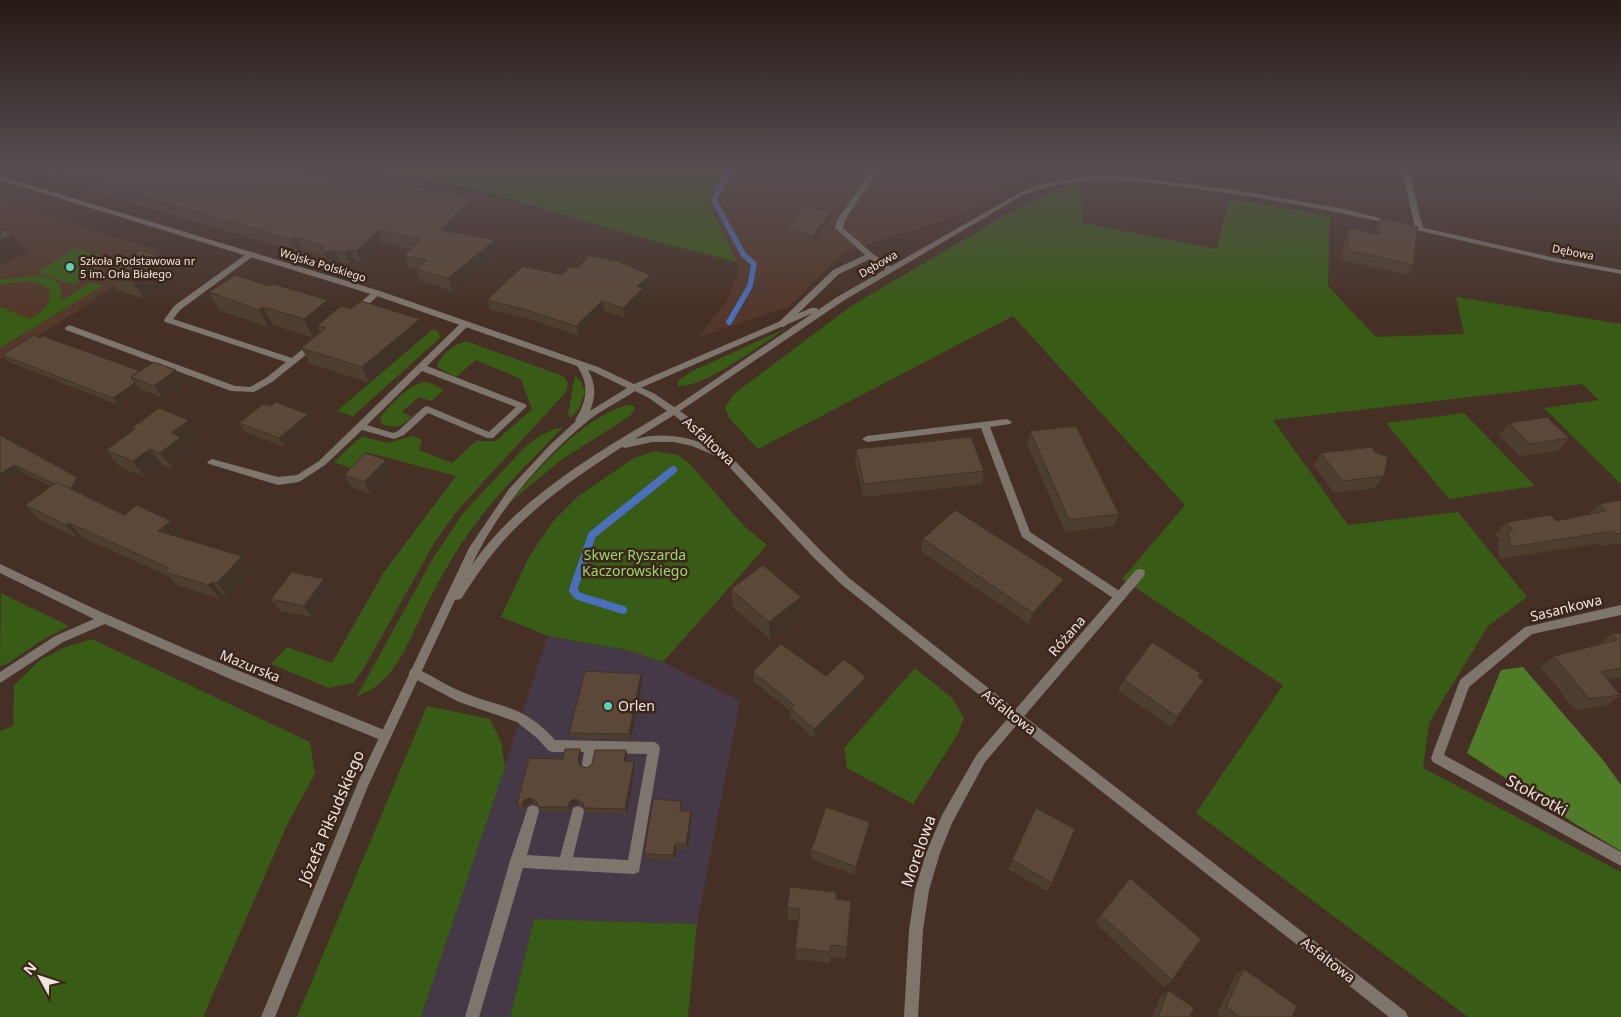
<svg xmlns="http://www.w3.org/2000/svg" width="1621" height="1017" font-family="'Noto Sans',sans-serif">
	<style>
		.commercial { fill: #453847 }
		.built { fill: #53382b }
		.green { fill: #385b15 }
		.forest { fill: #4f7c26 }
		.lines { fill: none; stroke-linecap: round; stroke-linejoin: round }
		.stream-far1 { stroke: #4a6fbb; stroke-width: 5.5 }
		.stream { stroke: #4a6fbb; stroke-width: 8 }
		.service { fill: #7e766d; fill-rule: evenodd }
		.minor { fill: #7e766d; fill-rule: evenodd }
		.tertiary { fill: #7e766d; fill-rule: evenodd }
		.wall { fill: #4e3e30 }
		.shaded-wall { fill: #403227 }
		.building { fill: #5b4838; stroke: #403227 }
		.poi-dot { fill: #5eceb7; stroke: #3b261d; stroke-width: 2 }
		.labels { text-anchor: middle; stroke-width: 5; stroke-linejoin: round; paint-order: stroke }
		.far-street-label { font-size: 11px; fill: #f2e4dd; stroke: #3b261d }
		.far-poi-label { font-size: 11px; fill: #f2e4dd; stroke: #3b261d; text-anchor: start }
		.street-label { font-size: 14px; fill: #f2e4dd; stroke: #3b261d }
		.park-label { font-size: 14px; fill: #9ad869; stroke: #3b261d }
		.poi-label { font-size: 14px; fill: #f2e4dd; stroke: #3b261d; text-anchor: start }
		.near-street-label { font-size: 16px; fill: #f2e4dd; stroke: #3b261d }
	</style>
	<rect width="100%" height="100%" fill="#463026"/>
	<path class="commercial" d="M548,636L627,650L663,662L740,701L697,924L534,919L510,1017H421Z"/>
	<g class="built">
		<path d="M725,169H1035L958,216L846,251L788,307L699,337L726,301L739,272L737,262L708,202Z"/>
		<path d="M0,200L94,231L161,251L81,309L0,359Z"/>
	</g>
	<g class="green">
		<path d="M371,169H725L708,202L737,262L654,241L484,191Z"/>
		<path d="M1081,186L1082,223L1217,249L1229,199L1330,216L1328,286L1376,337L1464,334L1456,297L1621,324V484L1544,408L1599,400L1582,384L1273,420L1348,525L1458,512L1527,597L1488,626L1429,723L1423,768L1621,872V1017H1468L1196,813L1283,685L1122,579L1185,505L1013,316L758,449L729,418L725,407L735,393L851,306L1008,214L1049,194Z"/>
		<path d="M77,248L114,260L73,285L36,272Z"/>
		<path d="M30,276C49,276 65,278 61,301L92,282L102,286L0,348V307L31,319C42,312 54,303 48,289C35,278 15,282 0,285V280Z"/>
		<path d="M787,328C764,342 703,389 678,386L679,380L692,371Z"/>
		<path d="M433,329L438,331L440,338L353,416L337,411Z"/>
		<path d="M466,341L563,376L568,383L566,392L456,512L435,542L365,666L353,683L329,688L271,664L287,647L332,663L384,572L456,476L366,452L351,468L334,462L357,440L364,437L387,443L412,436L422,440L419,450L452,463L476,441H496L532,409L521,379L476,360L456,377L437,367C439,356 455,344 466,341Z"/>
		<path d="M575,376L581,381L585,392L579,409L571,418L568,414Z"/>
		<path d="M428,382L444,390L431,401L419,397L402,412L412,417C400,427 398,429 382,424L380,417C392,405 410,381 428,382Z"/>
		<path d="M626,405H632L635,408L630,416L561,460L508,504C541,466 578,422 626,405Z"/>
		<path d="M1464,413L1535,486L1449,499L1386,423Z"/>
		<path d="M562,428C532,460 499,491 473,527C452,556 435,587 420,619C405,649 392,685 357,696L432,560L463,513L525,447L540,436L554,429Z"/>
		<path d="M656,451L678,455L689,463L744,526L767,545L663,662L627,650L548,636L501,617L529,557L554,520L577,497L634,458Z"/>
		<path d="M1,593L69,626L39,642L7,664L0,666Z"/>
		<path d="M92,639L310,742L315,774L288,823L203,1017H0V731L13,726L14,685L40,660L65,647Z"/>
		<path d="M915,668L952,698L964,718L958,734L913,804L847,768L844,748Z"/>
		<path d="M427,706L490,719L501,742L505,767L421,1017H297Z"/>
		<path d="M534,919L697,924L688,1017H510Z"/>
	</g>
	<path class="forest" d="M1523,667L1603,760L1621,785V851L1577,825L1467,753L1501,670Z"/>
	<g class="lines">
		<path class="stream-far1" d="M729,322L750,286L754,264L743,254L714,200L731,169"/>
		<path class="stream" d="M623,610L578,596L573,590L592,535L673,470"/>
		<g class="service">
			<path d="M873,169H879L845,220L843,228L873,254L895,269L894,271H888L870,259L839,274L784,327H778V323L833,270L865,255L835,228L837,220Z"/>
			<path d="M1402,169H1408L1423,228L1422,230L1415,228Z"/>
			<path d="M249,252H252L256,254L180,310L173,319L292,358L311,342H317V346L272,382L254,392L231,391L66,330L65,328L69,325L72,326L235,386L250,387L266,378L286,362L165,322L164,320L174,306Z"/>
			<path d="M374,291H380L381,293L360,312H354V308Z"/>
			<path d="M465,321L469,324L468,326L427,366L525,404L527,406L525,408L493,438H487L428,413L404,435L394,439L362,430L325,465L299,482L278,485L209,464L207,462L212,459L278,477L297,475L319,461L462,322ZM422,371L516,407L489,432L427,406L424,407L398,431L393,433L367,425Z"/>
			<path d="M1007,419L1012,422L1010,424L990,427L1030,532L1124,594L1125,597L1124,600L1120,601L1116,600L1022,537L981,428L867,442L862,439L867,436Z"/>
			<path d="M1621,605V615L1532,634L1469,687L1444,755L1621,852V866L1433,762L1431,758L1460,680L1525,627Z"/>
			<path d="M415,668C430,674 445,685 460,691C501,709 522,703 555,740L654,742L658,744L660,748L639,872L634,874L523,868L479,1017H465L510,861L528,807L533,805L538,807L539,811L527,855L560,857L572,812L573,808L578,806L583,808L584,812L573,857L628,860L647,754L596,753L592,769L588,771L584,769L582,765L584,752H552L548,750L537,738L517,722L459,702L417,680L411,677L409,673L411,669Z"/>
		</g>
		<g class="minor">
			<path d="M1089,176L1132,177L1248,192L1344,209L1396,222L1392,224C1330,210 1268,198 1205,190C1139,181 1091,172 1025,194L843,301L677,413L674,414L669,411L813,313L638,389H632L631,387L632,385L811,308H817L818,310L837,297L1021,192L1046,183Z"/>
			<path d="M1403,223L1551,257L1621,270V274L1551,261L1403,227Z"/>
			<path d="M0,564L99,611L195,653L389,732L391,736L389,740L385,742L381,740L235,681L105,624L63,642L0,683V672L55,636L94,619L0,573Z"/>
			<path d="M1140,569L1144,570L1145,573L1144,576L985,762L952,823L940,853L929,890L923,930L918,1017H904L909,930L915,890L926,853L942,815L977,754L1136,570Z"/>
		</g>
		<path class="tertiary" d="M0,176L380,291L598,367L655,394L690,418L712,437L822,552L849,578L1020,713L1406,1012L1408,1017H1389L1012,721L841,584L814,558L721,458L692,446L674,442H652L625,448L622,447C580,474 538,503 504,540C488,558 474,579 461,599L455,600L368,786L275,1017H261L359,780L469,548L509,489L550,445L576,421L575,420C587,401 590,385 577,366L374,295L0,180ZM588,370L592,371L627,388L590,411C596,396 596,384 588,370ZM635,391L649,398L667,411C600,451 516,499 472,565C496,512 543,457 589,420C603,409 620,401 635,391ZM674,415L710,446C685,436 662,432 635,439Z"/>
	</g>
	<g class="wall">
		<path d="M47,169H304L306,172L359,183L413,182L414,186L471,199L475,211L453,233L495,240L498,252L453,291L421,281L416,270L409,268L404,256L412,249L382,243L362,263L355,261L350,264L340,262L329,264L326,257L301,249L298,252L54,180Z"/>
		<path d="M831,212V218L813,242L786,235V229Z"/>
		<path d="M1381,218L1413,265L1407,275L1342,260L1345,238L1350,228L1375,233L1376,228Z"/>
		<path d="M105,272L178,277L144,299L117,290Z"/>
		<path d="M562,275L653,284L644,291L645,298L625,317L604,311L579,336L526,318L490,310L487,300Z"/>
		<path d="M209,292L334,312L350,309L420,319L427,334L369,383L310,363L301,348L321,333L320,332L313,338L273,325L269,328L219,310Z"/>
		<path d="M2,355L185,382L163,398L140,389L118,405L7,361Z"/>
		<path d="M189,420L200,437L187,446L193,454L173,469L163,465L146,478L120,467L106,450L134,430L132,428Z"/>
		<path d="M239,423H313L285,447L245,432Z"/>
		<path d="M1509,423L1569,438L1558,451L1520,456L1499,435Z"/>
		<path d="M1030,431L1119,514L1114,526L1065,532L1027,444Z"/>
		<path d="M0,435L77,477L84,484L80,493L124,515L171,521L182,535L179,537L253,570L228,597L223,595L220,599L177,585L170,577L82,537L79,539L39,519L25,505L51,486L21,472L0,486Z"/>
		<path d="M856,449L984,471L982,484L864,497L855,461Z"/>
		<path d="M1321,453L1384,476L1375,488L1334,493L1314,465Z"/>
		<path d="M392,472L371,494L351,487L344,475Z"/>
		<path d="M1621,500V543L1603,546L1600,543L1500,559L1497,543L1500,540L1495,534L1506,522L1556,521L1588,515L1599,504Z"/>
		<path d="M923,539L1060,591L1029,624L921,551Z"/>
		<path d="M324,579L332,591L312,617L280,611L271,599Z"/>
		<path d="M731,589L801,597V615L770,639L733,607Z"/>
		<path d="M1621,633V677L1608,679L1620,695L1606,706L1575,710L1541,667L1554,656L1598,645L1612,634Z"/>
		<path d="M753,672L826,676L866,687L814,738L791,718L790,711L754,682Z"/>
		<path d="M641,674L643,679L631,740L571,738L569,733Z"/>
		<path d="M1198,677L1204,680L1171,727L1118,691L1124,680Z"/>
		<path d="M582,754L580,765L587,768L628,756L626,761L634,762L635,767L627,814L586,813L583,807L579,804L572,806L570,812H541L538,806L534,803L527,805L525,810L520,809L517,804L563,759Z"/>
		<path d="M682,806V811L692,816L688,849H677L675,860L646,859L644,854Z"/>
		<path d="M1036,808L1052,883L1047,891L1008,869Z"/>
		<path d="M869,831L855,875L811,859V850Z"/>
		<path d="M1130,878L1172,980L1164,987L1095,923Z"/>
		<path d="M836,899L851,901L846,958L830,957V963L796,959L795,948L799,921L788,919L787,907Z"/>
		<path d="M1244,969L1292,1017H1222L1217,1014L1235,976Z"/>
		<path d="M1168,990L1190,1017H1152L1160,997Z"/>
	</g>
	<g class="shaded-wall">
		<path d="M301,169H304L309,179L299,170Z"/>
		<path d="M471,199L475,211L444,242L440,230Z"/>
		<path d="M831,212V218L813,242V236Z"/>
		<path d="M378,231L382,243L362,263L356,251Z"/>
		<path d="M13,234L27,251L0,266V241Z"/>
		<path d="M295,237L301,249L298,252L292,240Z"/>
		<path d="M495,240L498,252L453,291L448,278Z"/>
		<path d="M350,249L355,261L350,264L345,252Z"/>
		<path d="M335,250L340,262L329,264L324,252Z"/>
		<path d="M167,259L178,277L144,299L132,281Z"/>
		<path d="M651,275L653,284L644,291L645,298L625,317L623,308L637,286Z"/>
		<path d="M328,300L337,319L317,326L320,332L313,338L304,319Z"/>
		<path d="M602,301L604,311L579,336L576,326Z"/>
		<path d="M263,307L273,325L269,328L259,310Z"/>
		<path d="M420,319L427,334L369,383L362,367Z"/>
		<path d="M176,370L185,382L163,398L154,386Z"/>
		<path d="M135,383L140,389L118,405L113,398Z"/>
		<path d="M308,414L313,423L285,447L279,438Z"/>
		<path d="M189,420L200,437L187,446L193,454L173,469L160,453L171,433Z"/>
		<path d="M150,449L163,465L146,478L133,461Z"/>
		<path d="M386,460L392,472L371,494L364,482Z"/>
		<path d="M14,465L21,472L0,486V474Z"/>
		<path d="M77,477L84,484L77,498L70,491Z"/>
		<path d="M171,521L182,535L170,545L158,531Z"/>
		<path d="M69,523L82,537L79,539L66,525Z"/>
		<path d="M242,556L253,570L228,597L217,583Z"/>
		<path d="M324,579L332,591L312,617L304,606Z"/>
		<path d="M1064,579L1060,591L1029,624L1033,613Z"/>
		<path d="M212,582L223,595L220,599L208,585Z"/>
		<path d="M801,597V615L770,639L769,622Z"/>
		<path d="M641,674L643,679L631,740L629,734Z"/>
		<path d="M866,677V687L814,738V729Z"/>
		<path d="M1204,680L1197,691L1171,727L1177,717Z"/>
		<path d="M580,749L582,754L580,766L578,761Z"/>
		<path d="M626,750L628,756L625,766L624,761Z"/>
		<path d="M634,762L635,767L627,814L625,809Z"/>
		<path d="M531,798L534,803L527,805L525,810L522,805L524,800Z"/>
		<path d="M576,799L579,804L572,806L570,812L568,807L570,801Z"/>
		<path d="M681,801L682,806L681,816L680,811Z"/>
		<path d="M691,811L692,816L688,849L686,844Z"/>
		<path d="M870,822L869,831L855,875L856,867Z"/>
		<path d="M675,844L677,849L675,860L673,855Z"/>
	</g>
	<g class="building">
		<path d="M48,169H301L299,170L359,183L365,177H381L413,182L409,186L460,193L456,196L471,199L440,230L495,240L448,278L416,269L427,260L404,256L421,239L378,231L356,251L350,249L345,252L335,250L324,252V246L295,237L292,240Z"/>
		<path d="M805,206L831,212L813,236L786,229Z"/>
		<path d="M1381,218L1418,227L1413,265L1347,250L1350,228L1379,234Z"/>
		<path d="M0,229L13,234L0,241Z"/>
		<path d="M140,250L167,259L132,281L105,272Z"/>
		<path d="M589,256L617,261L651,275L637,286L643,288L623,308L602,301L576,326L523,309L487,300L523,266L562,275L570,266L578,268Z"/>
		<path d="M235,275L270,286L273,284L328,300L304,319L263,307L259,310L209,292Z"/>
		<path d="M361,301L420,319L362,367L301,348L326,328L317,326L341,306L350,309Z"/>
		<path d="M34,335L40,338L43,336L140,371L131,377L135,383L113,398L2,355Z"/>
		<path d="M154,362L176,370L154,386L131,377Z"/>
		<path d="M276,402L308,414L279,438L239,423L263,404L270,406Z"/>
		<path d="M159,408L189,420L171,433L181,437L160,453L150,449L133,461L106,450L135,429L132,428Z"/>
		<path d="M1547,417L1569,438L1530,444L1509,423Z"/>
		<path d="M1076,426L1119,514L1069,520L1030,431Z"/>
		<path d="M0,435L77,477L71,489L57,482L55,484L14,465L0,474Z"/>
		<path d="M971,437L984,471L864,484L856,449Z"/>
		<path d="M1372,447L1375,452L1388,457L1384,476L1342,481L1321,453Z"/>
		<path d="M365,453L386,460L364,482L344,475Z"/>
		<path d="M57,482L124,515L137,505L171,521L158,531L242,556L217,583L212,582L208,585L165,572L169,568L69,523L66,525L25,505Z"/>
		<path d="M1621,500V533L1616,534L1613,531L1511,547L1508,531L1513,530L1506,522L1551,515L1556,521L1606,511L1599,504Z"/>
		<path d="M955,510L1064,579L1033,613L923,539Z"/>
		<path d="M763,565L801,597L769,622L731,589Z"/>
		<path d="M292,572L324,579L304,606L271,599Z"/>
		<path d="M1621,633V668L1601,672L1620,695L1589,699L1554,656L1617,640L1612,634Z"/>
		<path d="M1152,642L1200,673L1198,677L1204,680L1177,717L1124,680Z"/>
		<path d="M781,644L826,676L844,659L866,677L814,729L790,708L794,705L753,672Z"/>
		<path d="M585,671L641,674L629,734L569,733Z"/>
		<path d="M565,749H580L578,761L581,766L587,768L592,764L595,750H626L624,761L634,762L625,809L584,808L583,803L576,799L570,801L568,807H538L537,802L531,798L524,800L522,805L517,804L529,758L563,759Z"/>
		<path d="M653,799L681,801L680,811H691L686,844H675L673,855L644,854Z"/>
		<path d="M826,807L870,822L856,867L811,850Z"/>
		<path d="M1036,808L1075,829L1052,883L1012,860Z"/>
		<path d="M1130,878L1201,939L1172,980L1101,915Z"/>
		<path d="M790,887L836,892V899L851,901L847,947L831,945L830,952L795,948L800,909L787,907Z"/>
		<path d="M1244,969L1297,1006L1292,1017H1240L1226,1007Z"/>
		<path d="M1168,990L1194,1008L1190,1017H1158Z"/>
	</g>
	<linearGradient id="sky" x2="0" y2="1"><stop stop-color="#261a15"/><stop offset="0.54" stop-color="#574e52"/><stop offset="1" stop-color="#574e52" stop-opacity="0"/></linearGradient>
	<rect width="1621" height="311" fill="url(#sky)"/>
	<g class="poi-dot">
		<circle cx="70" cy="267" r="5"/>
		<circle cx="608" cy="706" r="5"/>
	</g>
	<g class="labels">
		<g class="far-street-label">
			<text transform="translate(1573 252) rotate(11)" y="4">Dębowa</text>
			<text transform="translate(878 264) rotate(-30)" y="4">Dębowa</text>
			<text transform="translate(323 265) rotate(17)" y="4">Wojska Polskiego</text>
		</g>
		<g class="far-poi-label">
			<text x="80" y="265">Szkoła Podstawowa nr<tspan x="80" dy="13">5 im. Orła Białego</tspan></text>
		</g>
		<g class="street-label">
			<text transform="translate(709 441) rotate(42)" y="5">Asfaltowa</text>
			<text transform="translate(1566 608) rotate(-14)" y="5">Sasankowa</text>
			<text transform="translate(1067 636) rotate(-49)" y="5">Różana</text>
			<text transform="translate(250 666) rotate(22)" y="5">Mazurska</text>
			<text transform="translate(1009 712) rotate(38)" y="5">Asfaltowa</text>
			<text transform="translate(1328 960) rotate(38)" y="5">Asfaltowa</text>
		</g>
		<g class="park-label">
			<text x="635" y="560">Skwer Ryszarda<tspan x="635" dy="16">Kaczorowskiego</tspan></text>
		</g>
		<g class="poi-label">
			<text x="618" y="711">Orlen</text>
		</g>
		<g class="near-street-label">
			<text transform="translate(1537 795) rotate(29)" y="6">Stokrotki</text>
			<text transform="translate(331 817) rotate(-67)" y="6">Józefa Piłsudskiego</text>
			<text transform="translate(918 851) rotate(-71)" y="6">Morelowa</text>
		</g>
	</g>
	<g transform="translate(40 977) rotate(310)" stroke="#3b261d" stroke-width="4" paint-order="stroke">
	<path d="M0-4L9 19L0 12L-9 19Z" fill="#f2e4dd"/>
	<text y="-8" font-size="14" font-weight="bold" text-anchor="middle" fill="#f2e4dd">N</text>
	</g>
</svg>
